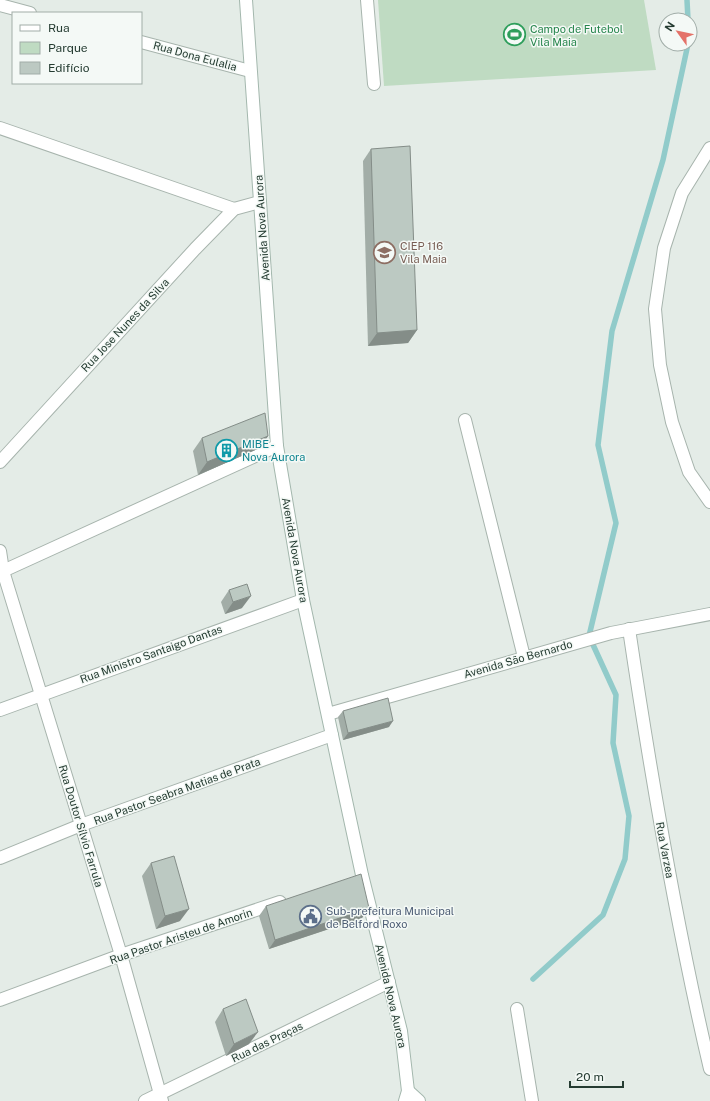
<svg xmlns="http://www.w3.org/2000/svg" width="710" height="1101" font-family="'Public Sans',sans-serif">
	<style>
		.green { fill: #bfdbc2 }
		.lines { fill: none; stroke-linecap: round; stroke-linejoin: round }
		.stream { stroke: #91cbca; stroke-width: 5.5 }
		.street-casing { stroke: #a7b4ad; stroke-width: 14 }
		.secondary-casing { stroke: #a3b7ad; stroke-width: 14 }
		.street { stroke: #fff; stroke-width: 12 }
		.secondary { stroke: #fff; stroke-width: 12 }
		.wall { fill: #a2ada7 }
		.shaded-wall { fill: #848d88 }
		.building { fill: #bcc9c2; stroke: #848d88 }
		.labels { text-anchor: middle; stroke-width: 3; stroke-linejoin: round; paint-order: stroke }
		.leisure-label { font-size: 11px; fill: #27864d; stroke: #f4f9f6; text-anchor: start }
		.street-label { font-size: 11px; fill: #253c32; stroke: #f4f9f6 }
		.education-label { font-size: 11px; fill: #785e54; stroke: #f4f9f6; text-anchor: start }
		.culture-label { font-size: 11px; fill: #0d838f; stroke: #f4f9f6; text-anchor: start }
		.service-label { font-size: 11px; fill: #4e5e75; stroke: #f4f9f6; text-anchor: start }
	</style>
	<rect width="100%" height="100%" fill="#e4ece7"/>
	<path class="green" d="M378,0H644L656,70L384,86Z"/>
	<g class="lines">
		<g class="stream">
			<path d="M687,0L688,20"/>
			<path d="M533,979L603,915L625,859L629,816L613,743L616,695L589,636L616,523L598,445L612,331L663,160L688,44"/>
		</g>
		<defs>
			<g id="street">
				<path d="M367,0L374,84"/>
				<path d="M0,5L30,13"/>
				<path d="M141,42L250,71"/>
				<path d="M0,128L234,209"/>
				<path d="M710,148L682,193L664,248L655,309L660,365L672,422L689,472L710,502"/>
				<path d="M465,420L524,657"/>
				<path d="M0,462L195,249L234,209L260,202"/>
				<path d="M0,551L3,571L121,955L162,1101"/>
				<path d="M3,571L277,446"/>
				<path d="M629,629C651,777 676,924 710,1069"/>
				<path d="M0,710L303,600"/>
				<path d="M328,714L611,633L710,614"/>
				<path d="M0,858L81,825L332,735"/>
				<path d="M0,1000L121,955L280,902"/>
				<path d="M517,1009L532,1101"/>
				<path d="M145,1101L389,982"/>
			</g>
			<g id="secondary">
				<path d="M246,0L277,446L303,600L362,875L401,1031L408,1091L405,1101"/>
				<path d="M408,1091L419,1101"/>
			</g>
		</defs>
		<use href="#street" class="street-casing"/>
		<use href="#secondary" class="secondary-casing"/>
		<use href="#street" class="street"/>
		<use href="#secondary" class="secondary"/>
	</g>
	<g class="wall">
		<path d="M371,149L417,330L408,343L368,346L363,161Z"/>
		<path d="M268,436L260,448L198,475L193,451L202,438Z"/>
		<path d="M229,590L242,608L225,614L221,602Z"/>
		<path d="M343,711L389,727L343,740L338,717Z"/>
		<path d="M151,863L180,921L156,929L142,876Z"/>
		<path d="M266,906L369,908L362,918L269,949L259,916Z"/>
		<path d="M223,1009L249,1044L226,1056L215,1022Z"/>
	</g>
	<g class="shaded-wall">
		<path d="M417,330L408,343L368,346L377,333Z"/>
		<path d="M268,436L260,448L198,475L207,462Z"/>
		<path d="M251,596L242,608L225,614L233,602Z"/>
		<path d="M393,721L389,727L343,740L348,733Z"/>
		<path d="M369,908L362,918L269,949L275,940Z"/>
		<path d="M189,909L180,921L156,929L165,916Z"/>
		<path d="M258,1032L249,1044L226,1056L234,1044Z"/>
	</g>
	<g class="building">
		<path d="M410,146L417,330L377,333L371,149Z"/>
		<path d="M265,413L268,436L207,462L202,438Z"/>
		<path d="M247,584L251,596L233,602L229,590Z"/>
		<path d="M388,698L393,721L348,733L343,711Z"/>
		<path d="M174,856L189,909L165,916L151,863Z"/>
		<path d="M361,874L369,908L275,940L266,906Z"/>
		<path d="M246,999L258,1032L234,1044L223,1009Z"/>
	</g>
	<defs>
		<symbol id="stadium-ring" viewBox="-11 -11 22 22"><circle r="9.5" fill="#f4f9f6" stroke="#2e9e5b" stroke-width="1.5"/><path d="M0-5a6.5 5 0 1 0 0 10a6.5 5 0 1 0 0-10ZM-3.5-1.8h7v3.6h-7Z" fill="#2e9e5b"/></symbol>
		<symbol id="school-ring" viewBox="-11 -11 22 22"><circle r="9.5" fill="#f4f9f6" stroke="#8d6e63" stroke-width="1.5"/><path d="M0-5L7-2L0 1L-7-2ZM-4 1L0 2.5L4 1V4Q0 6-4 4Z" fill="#8d6e63"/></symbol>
		<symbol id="building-ring" viewBox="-11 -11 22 22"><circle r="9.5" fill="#f4f9f6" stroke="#0f9aa8" stroke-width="1.5"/><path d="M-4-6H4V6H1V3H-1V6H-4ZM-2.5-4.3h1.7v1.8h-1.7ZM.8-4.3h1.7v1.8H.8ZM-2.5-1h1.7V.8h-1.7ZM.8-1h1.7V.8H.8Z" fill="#0f9aa8"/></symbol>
		<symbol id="civic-ring" viewBox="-11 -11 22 22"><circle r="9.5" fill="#f4f9f6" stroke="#5c6f8a" stroke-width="1.5"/><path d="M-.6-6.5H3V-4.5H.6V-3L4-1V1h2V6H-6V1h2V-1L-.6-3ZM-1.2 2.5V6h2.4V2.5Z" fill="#5c6f8a"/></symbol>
	</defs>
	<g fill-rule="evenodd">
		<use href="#stadium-ring" x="502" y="22" width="25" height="25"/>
		<use href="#school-ring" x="372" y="240" width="25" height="25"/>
		<use href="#building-ring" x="214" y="438" width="25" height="25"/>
		<use href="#civic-ring" x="298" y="904" width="25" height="25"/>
	</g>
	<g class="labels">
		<g class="leisure-label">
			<text x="530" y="33">Campo de Futebol<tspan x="530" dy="13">Vila Maia</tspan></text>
		</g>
		<g class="street-label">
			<text transform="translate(195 56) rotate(15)" y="4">Rua Dona Eulalia</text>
			<text transform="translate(262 228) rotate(-94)" y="4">Avenida Nova Aurora</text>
			<text transform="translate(125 325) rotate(-47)" y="4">Rua Jose Nunes da Silva</text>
			<text transform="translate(295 550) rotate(80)" y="4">Avenida Nova Aurora</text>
			<text transform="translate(151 654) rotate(-20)" y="4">Rua Ministro Santaigo Dantas</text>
			<text transform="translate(518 659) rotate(-16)" y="4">Avenida São Bernardo</text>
			<text transform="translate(177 791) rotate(-20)" y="4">Rua Pastor Seabra Matias de Prata</text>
			<text transform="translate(81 826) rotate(73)" y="4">Rua Doutor Sílvio Farrula</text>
			<text transform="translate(665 850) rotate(79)" y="4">Rua Varzea</text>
			<text transform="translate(181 936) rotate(-19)" y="4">Rua Pastor Aristeu de Amorin</text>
			<text transform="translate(391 996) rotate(77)" y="4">Avenida Nova Aurora</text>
			<text transform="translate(267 1042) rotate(-26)" y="4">Rua das Praças</text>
		</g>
		<g class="education-label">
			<text x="400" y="250">CIEP 116<tspan x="400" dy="13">Vila Maia</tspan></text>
		</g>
		<g class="culture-label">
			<text x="242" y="448">MIBE -<tspan x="242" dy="13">Nova Aurora</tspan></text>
		</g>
		<g class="service-label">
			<text x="326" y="915">Sub-prefeitura Municipal<tspan x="326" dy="13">de Belford Roxo</tspan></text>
		</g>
	</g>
	<rect x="12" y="12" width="130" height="72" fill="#f4f9f6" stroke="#a1ada8"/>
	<rect x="20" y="25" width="20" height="6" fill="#ffffff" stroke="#a1ada8"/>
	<text x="48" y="32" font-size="12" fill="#253c32">Rua</text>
	<rect x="20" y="42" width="20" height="12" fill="#bfdbc2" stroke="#a1ada8"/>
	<text x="48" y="52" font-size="12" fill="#253c32">Parque</text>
	<rect x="20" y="62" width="20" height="12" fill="#bcc9c2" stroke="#a1ada8"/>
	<text x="48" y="72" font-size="12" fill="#253c32">Edifício</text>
	<g transform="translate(678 32) rotate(303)"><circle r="19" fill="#f4f9f6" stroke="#a1ada8"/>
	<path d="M0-3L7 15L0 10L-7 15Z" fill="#e47269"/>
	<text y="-6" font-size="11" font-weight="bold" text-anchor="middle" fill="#253c32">N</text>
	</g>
	<path d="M570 1081v6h53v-6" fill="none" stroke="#253c32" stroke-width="2"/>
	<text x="576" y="1081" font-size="12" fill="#253c32" stroke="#f4f9f6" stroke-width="3" paint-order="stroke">20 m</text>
</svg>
